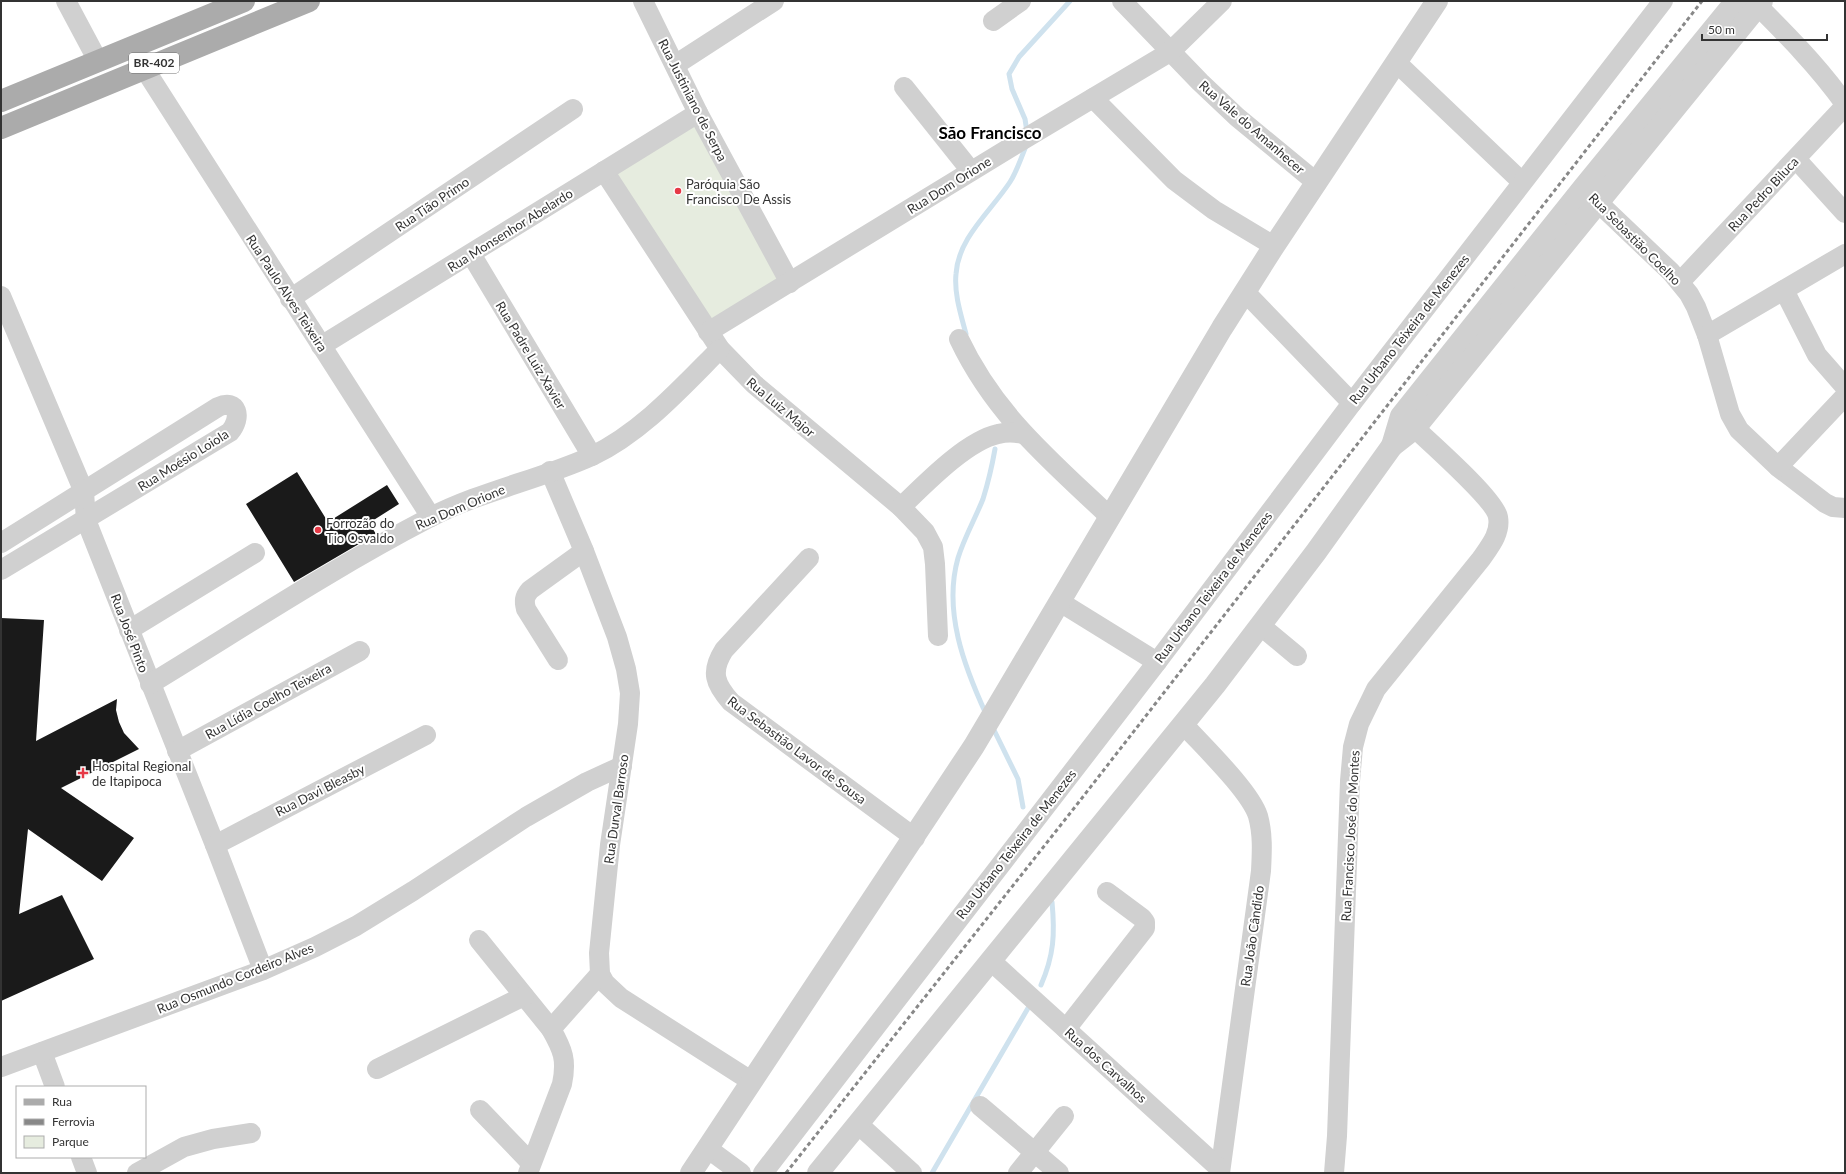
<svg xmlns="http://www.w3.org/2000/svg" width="1846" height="1174" font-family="Lato,sans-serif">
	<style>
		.green { fill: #e6ecdf }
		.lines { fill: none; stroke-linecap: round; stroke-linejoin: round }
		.stream { stroke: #cfe2ee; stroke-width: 5 }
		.building { fill: #1a1a1a }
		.minor { stroke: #d0d0d0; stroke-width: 20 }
		.tertiary { stroke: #d0d0d0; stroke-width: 22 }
		.primary { stroke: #ababab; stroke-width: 22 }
		.rail { stroke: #888; stroke-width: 3; stroke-dasharray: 4 3; stroke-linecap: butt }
		.poi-dot { fill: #e63946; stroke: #fff; stroke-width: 1.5 }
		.labels { text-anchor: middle; stroke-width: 4; stroke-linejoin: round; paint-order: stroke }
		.shield { fill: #fff; stroke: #707070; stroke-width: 1 }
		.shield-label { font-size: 12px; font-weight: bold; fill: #333 }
		.street-label { font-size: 13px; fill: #333; stroke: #fff }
		.poi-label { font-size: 13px; fill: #333; stroke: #fff; text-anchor: start }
		.district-label { font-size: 17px; font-weight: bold; fill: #000; stroke: #fff }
	</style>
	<rect width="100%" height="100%" fill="#fff"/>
	<path class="green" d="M698,113L790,283L708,332L604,171Z"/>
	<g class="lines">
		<g class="stream">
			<path d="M1027,132L1025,119L1012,89L1009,74L1019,57L1070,1"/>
			<path d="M966,334C961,315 954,294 956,274C958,238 991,211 1010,182C1017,171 1021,158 1026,146"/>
			<path d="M986,714C964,666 943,611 958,558C964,538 975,519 983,499C988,483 992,466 995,449"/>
			<path d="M992,726L1018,779L1023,807"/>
			<path d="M1041,985C1054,955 1055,934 1052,902"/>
			<path d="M932,1173L1031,1003"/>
		</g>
	</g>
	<g class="building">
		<path d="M297,472L328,522L387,485L399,504L369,523L376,534L294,582L246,504Z"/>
		<path d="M1,618L44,620L36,741L117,699L116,710L119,722L124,733L139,749L61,788L134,838L102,881L28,829L19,914L62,895L94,959L1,1001Z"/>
	</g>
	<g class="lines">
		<g class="minor">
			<path d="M66,1L98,61"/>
			<path d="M643,1L698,113L790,283"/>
			<path d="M1122,1L1200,82L1237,117L1317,183"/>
			<path d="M1753,1C1786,34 1818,66 1845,104"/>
			<path d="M993,21L1021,1"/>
			<path d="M1397,63L1522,182"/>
			<path d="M675,65L774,1"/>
			<path d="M144,68L431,517"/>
			<path d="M904,87L971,171"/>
			<path d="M1093,98L1174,180L1214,210L1274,246"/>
			<path d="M1796,159L1845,213"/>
			<path d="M604,171L720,349L754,384L901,507L925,532L933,547L935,564L938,636"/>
			<path d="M1587,192L1671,272L1689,294L1696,307L1707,335L1730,414L1739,430L1778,467L1825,503L1833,507L1845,508"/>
			<path d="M471,254L592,456"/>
			<path d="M1680,282L1845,106"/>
			<path d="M1784,290L1817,355L1845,387"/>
			<path d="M1245,292L1352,403"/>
			<path d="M1,296L84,492L86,520L215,845L263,970"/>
			<path d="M290,299L573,109"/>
			<path d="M708,332L1016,144L1170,52L1222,1"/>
			<path d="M1707,335L1845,254"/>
			<path d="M959,339C995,415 1050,460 1110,517"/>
			<path d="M321,346L698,113"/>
			<path d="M1778,467L1845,396"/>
			<path d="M550,471L584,551L617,637L626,669L630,693L628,724L610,845L599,953L600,974L605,983L621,998L751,1081"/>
			<path d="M901,507C925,484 966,441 998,434C1006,432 1014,432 1023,434"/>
			<path d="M1,543L218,407C238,398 242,418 230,432L1,570"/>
			<path d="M809,558L724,650C710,672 715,684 731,702L915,838"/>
			<path d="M1060,602L1157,662"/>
			<path d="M1261,626L1297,656"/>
			<path d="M129,630L255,553"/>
			<path d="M558,660L526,609C524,601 524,597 530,590L584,551"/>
			<path d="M150,684C242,628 333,568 429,518C481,491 539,480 592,456C642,432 681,388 720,349"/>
			<path d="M1184,725C1203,746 1250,791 1258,816C1263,834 1262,852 1261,871L1220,1173"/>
			<path d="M177,751L360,651"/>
			<path d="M215,845L426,735"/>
			<path d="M479,940L551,1029"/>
			<path d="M991,961L1220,1169"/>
			<path d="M1066,1029L1145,928V922L1142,918L1107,892"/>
			<path d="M42,1052L55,1087"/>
			<path d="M1,1067L263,970L315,947L356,926L413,891L526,817L587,782L622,766"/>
			<path d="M377,1069L524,996"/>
			<path d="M980,1106L1059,1173"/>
			<path d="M480,1110L531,1163"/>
			<path d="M858,1124L912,1173"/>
			<path d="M707,1148L741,1173"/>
			<path d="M81,1157L87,1173"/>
			<path d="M137,1173L184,1147L213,1139L251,1133"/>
			<path d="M528,1173L562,1084C567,1060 563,1050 551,1029L600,974"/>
			<path d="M763,1173L1157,662L1352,403L1663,1"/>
			<path d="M1018,1173L1064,1116"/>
			<path d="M1334,1173L1337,1136L1350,781L1353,747L1359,724L1376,689L1481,559C1490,546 1501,533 1498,517C1495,498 1420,434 1403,417"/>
		</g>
		<g class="tertiary">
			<path d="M1392,446L1401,416L1583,188L1736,1"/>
			<path d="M691,1173L974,746L1222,328L1274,246L1437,1"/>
			<path d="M818,1173L1215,685L1316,552L1392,446L1415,428L1762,1"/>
		</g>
		<g class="primary">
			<path d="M1,101L244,1"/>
			<path d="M1,128L309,1"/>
		</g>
		<path class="rail" d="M786,1173L1075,807L1702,1"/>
	</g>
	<g class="poi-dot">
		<circle cx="678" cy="191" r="4"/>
		<circle cx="318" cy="530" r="4"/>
		<path d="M81 767h4v4h4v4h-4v4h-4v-4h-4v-4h4z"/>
	</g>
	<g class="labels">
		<rect class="shield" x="129" y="53" width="50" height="20" rx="3"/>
		<g class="shield-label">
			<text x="154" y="67">BR-402</text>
		</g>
		<g class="street-label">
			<text transform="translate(693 100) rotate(63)" y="5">Rua Justiniano de Serpa</text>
			<text transform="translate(1252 127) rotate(41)" y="5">Rua Vale do Amanhecer</text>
			<text transform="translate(949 185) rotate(-32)" y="5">Rua Dom Orione</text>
			<text transform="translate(1763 194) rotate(-47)" y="5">Rua Pedro Biluca</text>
			<text transform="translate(432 204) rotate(-34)" y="5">Rua Tião Primo</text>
			<text transform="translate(510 230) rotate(-32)" y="5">Rua Monsenhor Abelardo</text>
			<text transform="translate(1635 239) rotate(45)" y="5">Rua Sebastião Coelho</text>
			<text transform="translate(287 293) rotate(57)" y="5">Rua Paulo Alves Teixeira</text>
			<text transform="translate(1409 329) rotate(-52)" y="5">Rua Urbano Teixeira de Menezes</text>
			<text transform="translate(531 355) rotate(59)" y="5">Rua Padre Luiz Xavier</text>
			<text transform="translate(781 407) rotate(40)" y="5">Rua Luiz Major</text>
			<text transform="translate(183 460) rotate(-32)" y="5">Rua Moésio Loiola</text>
			<text transform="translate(460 507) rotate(-23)" y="5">Rua Dom Orione</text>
			<text transform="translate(1213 587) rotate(-53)" y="5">Rua Urbano Teixeira de Menezes</text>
			<text transform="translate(130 633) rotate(69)" y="5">Rua José Pinto</text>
			<text transform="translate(268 701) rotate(-29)" y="5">Rua Lídia Coelho Teixeira</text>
			<text transform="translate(797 750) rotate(37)" y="5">Rua Sebastião Lavor de Sousa</text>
			<text transform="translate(320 790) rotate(-27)" y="5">Rua Davi Bleasby</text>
			<text transform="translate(616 809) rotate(-82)" y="5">Rua Durval Barroso</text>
			<text transform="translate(1350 836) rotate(-87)" y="5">Rua Francisco José do Montes</text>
			<text transform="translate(1016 844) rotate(-52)" y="5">Rua Urbano Teixeira de Menezes</text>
			<text transform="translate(1252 936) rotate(-82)" y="5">Rua João Cândido</text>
			<text transform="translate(235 978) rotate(-22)" y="5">Rua Osmundo Cordeiro Alves</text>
			<text transform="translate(1106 1065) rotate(42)" y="5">Rua dos Carvalhos</text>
		</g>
		<g class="poi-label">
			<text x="686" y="189">Paróquia São<tspan x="686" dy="15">Francisco De Assis</tspan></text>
			<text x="326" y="528">Forrozão do<tspan x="326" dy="15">Tio Osvaldo</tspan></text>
			<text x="92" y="771">Hospital Regional<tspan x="92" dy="15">de Itapipoca</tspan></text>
		</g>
		<g class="district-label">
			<text x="990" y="139">São Francisco</text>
		</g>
	</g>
	<rect width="1846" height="1174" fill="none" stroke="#333333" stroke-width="4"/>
	<rect x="16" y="1086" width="130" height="72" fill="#ffffff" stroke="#adadad"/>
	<rect x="24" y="1099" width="20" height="6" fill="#ababab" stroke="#adadad"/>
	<text x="52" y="1106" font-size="12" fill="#333333">Rua</text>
	<rect x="24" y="1119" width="20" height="6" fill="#888888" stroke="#adadad"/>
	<text x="52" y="1126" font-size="12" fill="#333333">Ferrovia</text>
	<rect x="24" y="1136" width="20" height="12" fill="#e6ecdf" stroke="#adadad"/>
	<text x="52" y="1146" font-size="12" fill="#333333">Parque</text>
	<path d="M1702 34v6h125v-6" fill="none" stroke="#333333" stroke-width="2"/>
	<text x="1708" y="34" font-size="12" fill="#333333" stroke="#ffffff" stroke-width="3" paint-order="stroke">50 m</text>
</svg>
